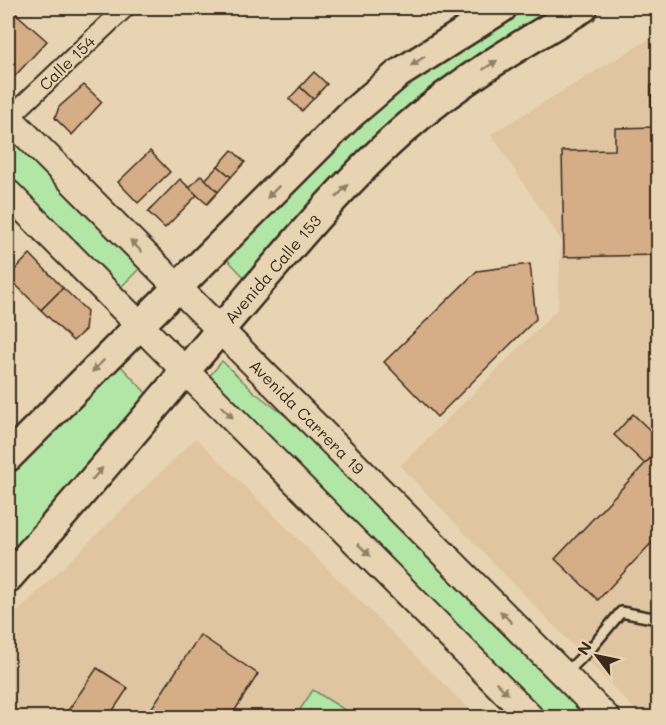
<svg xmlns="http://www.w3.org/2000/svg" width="666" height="725" font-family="Mali,sans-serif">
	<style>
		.built { fill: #dfc5a2 }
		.green { fill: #b2e6a7; stroke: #768862; stroke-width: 1.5 }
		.building { fill: #d5ad86; stroke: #3b2a1e; stroke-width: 1.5 }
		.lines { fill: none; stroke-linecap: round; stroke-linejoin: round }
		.service-casing { stroke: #3b2a1e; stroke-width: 14 }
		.minor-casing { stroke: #3b2a1e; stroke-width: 22 }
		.secondary-casing { stroke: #3b2a1e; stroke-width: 30 }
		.primary-casing { stroke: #3b2a1e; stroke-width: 33 }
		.service { stroke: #e8d4b2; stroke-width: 9 }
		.minor { stroke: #e8d4b2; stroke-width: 18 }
		.secondary { stroke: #e8d4b2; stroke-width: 26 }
		.primary { stroke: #e8d4b2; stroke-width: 28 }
		.oneway { fill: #927f68 }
		.labels { text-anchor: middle; stroke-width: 4.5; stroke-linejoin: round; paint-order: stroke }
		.street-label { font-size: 16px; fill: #3b2a1e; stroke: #e8d4b2 }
	</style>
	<rect width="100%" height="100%" fill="#e8d4b2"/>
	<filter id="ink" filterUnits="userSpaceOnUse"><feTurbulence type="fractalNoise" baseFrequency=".0167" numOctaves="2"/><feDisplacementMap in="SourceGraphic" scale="12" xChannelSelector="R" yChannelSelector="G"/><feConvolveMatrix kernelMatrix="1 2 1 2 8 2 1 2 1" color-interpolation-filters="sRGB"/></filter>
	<g filter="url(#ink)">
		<g class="built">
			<path d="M658,34V717H642L400,466L558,309L561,240L491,134Z"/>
			<path d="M196,438L477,717L8,718V621Z"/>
		</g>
		<g class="green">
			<path d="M521,8H560L396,120L244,277L227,259L380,106L416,74Z"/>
			<path d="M8,130L141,267L121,287L8,174Z"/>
			<path d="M222,361L254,392L304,430L597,717H543L208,378Z"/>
			<path d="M118,363L147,394L8,559V475Z"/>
			<path d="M313,690L356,717H295Z"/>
		</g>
		<g class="building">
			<path d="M13,11L47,41L14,77H8V17Z"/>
			<path d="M314,72L327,84L313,99L300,87Z"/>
			<path d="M84,85L102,102L72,135L55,118L59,107Z"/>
			<rect x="651" y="85" width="7" height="21"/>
			<path d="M300,87L313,99L302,111L289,99Z"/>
			<path d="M658,127V255L564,257L562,151L615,150V128Z"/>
			<path d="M232,150L245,162L231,177L218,166Z"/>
			<path d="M150,151L170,172L138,203L118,182Z"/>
			<path d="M218,166L231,177L218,192L205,180Z"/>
			<path d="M201,175L218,192L207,204L189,188Z"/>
			<path d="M180,179L197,195L165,228L148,212Z"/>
			<path d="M30,254L63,288L41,310L8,277Z"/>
			<path d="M530,264L536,319L437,417L384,362L477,271Z"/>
			<path d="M63,288L87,311L85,330L73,341L41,310Z"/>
			<path d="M633,414L658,438V450L645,464L614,435Z"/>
			<path d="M658,450V536L598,600L555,559Z"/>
			<path d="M200,635L258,674L230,718H145Z"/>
			<path d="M97,668L128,688L108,718H63Z"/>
		</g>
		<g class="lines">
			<defs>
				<path id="service" d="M566,673L592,647L621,612L658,619"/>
				<path id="minor" d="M9,118L125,8"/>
				<g id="secondary">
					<path d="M8,117L607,718"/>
					<path d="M8,193L531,718"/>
				</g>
				<g id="primary">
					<path d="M8,457L350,115L398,74L502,8"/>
					<path d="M8,578C88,488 165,394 243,303C295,242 347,179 407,127C460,80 522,44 583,8"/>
				</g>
			</defs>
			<use href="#service" class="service-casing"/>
			<use href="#minor" class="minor-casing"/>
			<use href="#secondary" class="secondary-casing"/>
			<use href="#primary" class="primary-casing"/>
			<use href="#service" class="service"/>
			<use href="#minor" class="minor"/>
			<use href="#secondary" class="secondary"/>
			<use href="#primary" class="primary"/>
		</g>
		<defs><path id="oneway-solid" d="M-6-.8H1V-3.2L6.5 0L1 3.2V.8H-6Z" transform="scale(1.5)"/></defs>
		<g class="oneway">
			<use href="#oneway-solid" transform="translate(418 61) rotate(147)"/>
			<use href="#oneway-solid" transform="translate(490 65) rotate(-33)"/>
			<use href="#oneway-solid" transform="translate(342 191) rotate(-47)"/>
			<use href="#oneway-solid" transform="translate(273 192) rotate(135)"/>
			<use href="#oneway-solid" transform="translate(136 246) rotate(-135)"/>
			<use href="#oneway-solid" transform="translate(98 366) rotate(135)"/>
			<use href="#oneway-solid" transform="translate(227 412) rotate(45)"/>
			<use href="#oneway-solid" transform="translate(97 474) rotate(-49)"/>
			<use href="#oneway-solid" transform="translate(364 550) rotate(45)"/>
			<use href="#oneway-solid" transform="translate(506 617) rotate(-135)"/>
			<use href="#oneway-solid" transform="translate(502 688) rotate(45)"/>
		</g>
	</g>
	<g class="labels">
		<g class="street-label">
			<text transform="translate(67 63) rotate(-44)" y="6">Calle 154</text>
			<text transform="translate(273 269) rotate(-49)" y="6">Avenida Calle 153</text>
			<text transform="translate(307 417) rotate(45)" y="6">Avenida Carrera 19</text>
		</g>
	</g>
	<rect width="666" height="725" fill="none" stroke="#e8d4b2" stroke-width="30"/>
	<rect x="15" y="15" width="636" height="695" fill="none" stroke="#3b2a1e" stroke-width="2" filter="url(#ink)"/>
	<g transform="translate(597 656) rotate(302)" stroke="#e8d4b2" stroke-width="4.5" paint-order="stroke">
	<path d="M0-4.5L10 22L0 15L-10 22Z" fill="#3b2a1e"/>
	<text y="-9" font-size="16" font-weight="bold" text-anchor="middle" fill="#3b2a1e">N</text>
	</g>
</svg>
